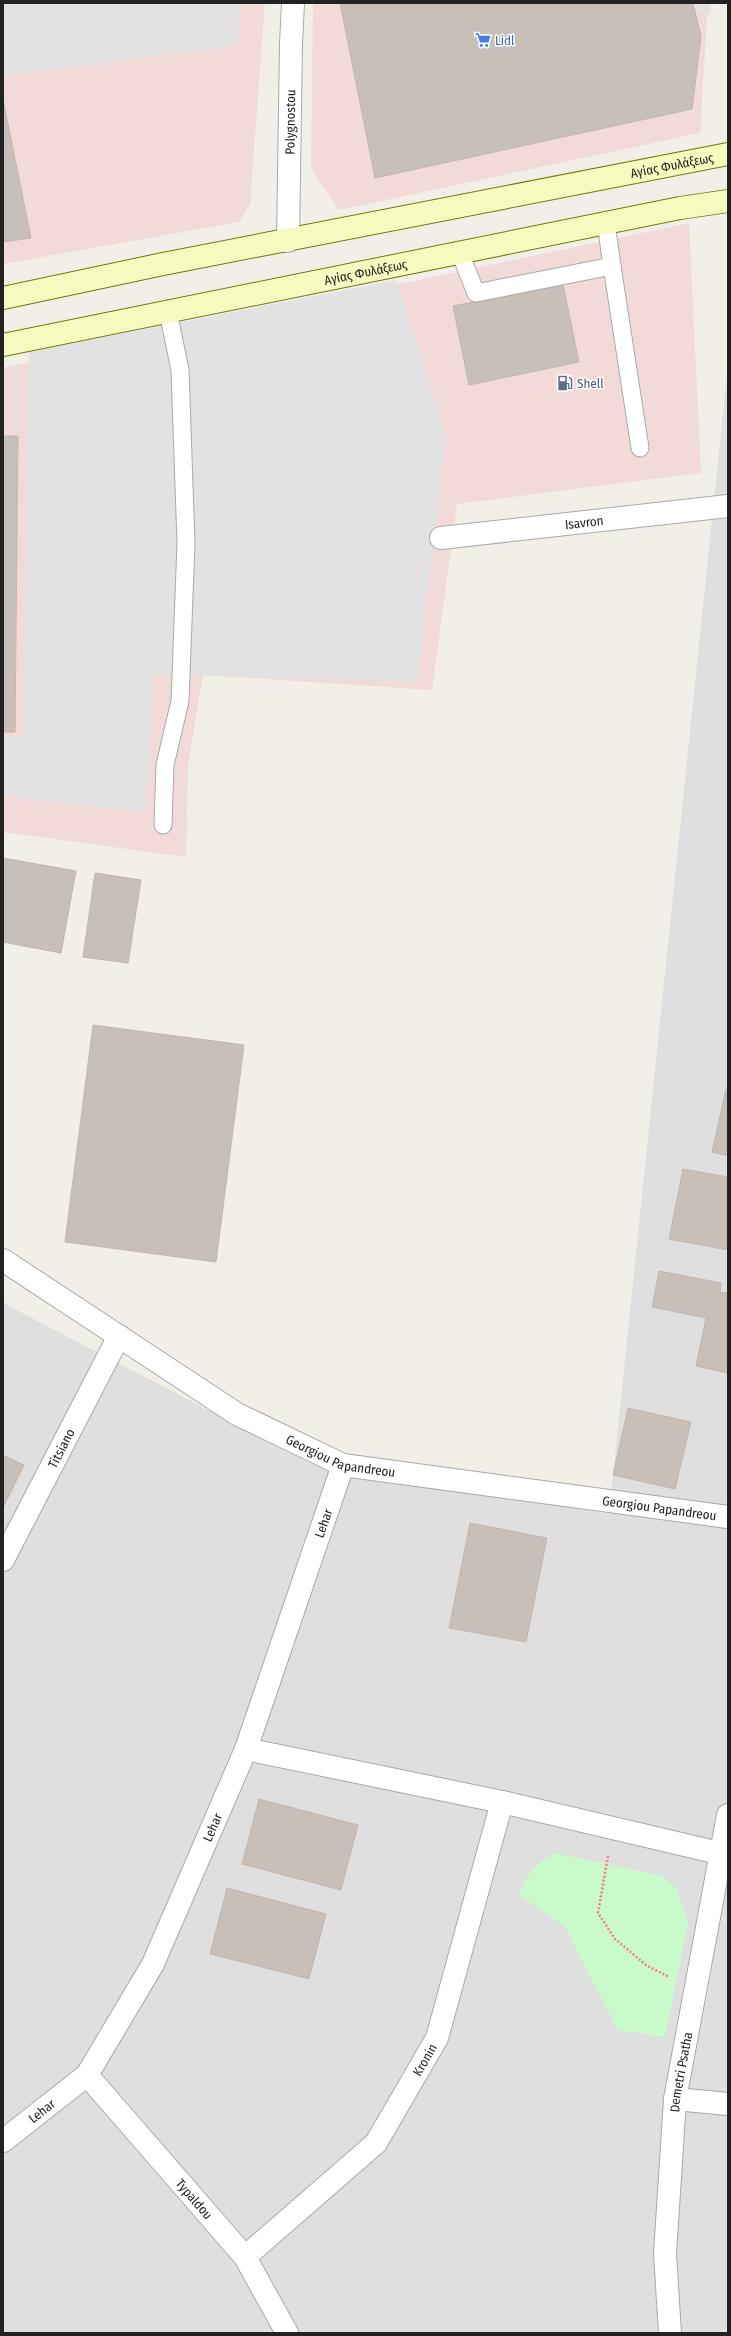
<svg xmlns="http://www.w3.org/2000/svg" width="731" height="2336" font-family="'Fira Sans Condensed',sans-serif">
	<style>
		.residential { fill: #e0dfdf }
		.commercial { fill: #f2dad9 }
		.park { fill: #c8facc }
		.parking { fill: #e2e2e2 }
		.building { fill: #c7bfb8; stroke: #c4b6ab }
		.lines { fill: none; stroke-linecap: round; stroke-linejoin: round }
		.service-casing { stroke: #a9a9a9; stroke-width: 19 }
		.minor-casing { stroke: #a9a9a9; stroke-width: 24 }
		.secondary-casing { stroke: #707d05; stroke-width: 24 }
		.path { stroke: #fa8072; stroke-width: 2.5; stroke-dasharray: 2 2; stroke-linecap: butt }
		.service { stroke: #fff; stroke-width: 17 }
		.minor { stroke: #fff; stroke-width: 22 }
		.secondary { stroke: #f7fabf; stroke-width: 22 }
		.labels { text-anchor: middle; stroke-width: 3; stroke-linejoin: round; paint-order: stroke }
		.shop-label { font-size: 13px; fill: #366cbe; stroke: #fff; text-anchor: start }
		.street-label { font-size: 13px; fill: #222; stroke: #fff }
		.service-label { font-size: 13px; fill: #4e5e75; stroke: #fff; text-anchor: start }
	</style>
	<rect width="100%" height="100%" fill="#f2efe9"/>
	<path class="residential" d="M728,365V2333H3V1303L308,1462L609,1514Z"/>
	<g class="commercial">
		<path d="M3,3H265L250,204L239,222L3,264Z"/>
		<path d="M313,3H708L700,133L339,210L311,169Z"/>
		<path d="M689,223L701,473L457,504L432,690L203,675L188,766L186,857L3,832V368Z"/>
	</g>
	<path class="park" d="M554,1853L663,1876L677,1889L688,1922L665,2037L618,2030L564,1926L519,1895C526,1875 535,1864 554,1853Z"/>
	<g class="parking">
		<path d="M3,3H240L238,45L3,76Z"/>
		<path d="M693,3H711L710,15L695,12Z"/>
		<path d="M396,280L446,437L417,682L154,674L145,812L3,796V736L23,737L29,352Z"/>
	</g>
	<g class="building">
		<path d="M340,3H693L701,36L692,109L375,178Z"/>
		<path d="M3,99L31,238L3,242Z"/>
		<path d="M563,284L579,362L469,385L453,306Z"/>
		<path d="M3,436H18L15,732H3Z"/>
		<path d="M3,858L76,871L61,953L3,942Z"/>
		<path d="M95,873L141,880L128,963L83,957Z"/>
		<path d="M93,1025L244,1045L216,1262L65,1242Z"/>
		<path d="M726,1089L728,1090V1156L712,1152Z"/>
		<path d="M683,1169L728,1177V1250L669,1239Z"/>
		<path d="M659,1271L721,1283L720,1292L728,1293V1373L696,1366L706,1318L652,1307Z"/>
		<path d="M628,1408L691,1422L675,1489L613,1475Z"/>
		<path d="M3,1455L24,1465L3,1508Z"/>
		<path d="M470,1523L547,1538L526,1642L449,1628Z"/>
		<path d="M259,1799L358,1825L341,1890L242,1864Z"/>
		<path d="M227,1888L326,1914L309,1979L210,1954Z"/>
	</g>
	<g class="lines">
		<defs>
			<g id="service">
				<path d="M460,253L476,293L612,266L606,223"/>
				<path d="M612,266L640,448"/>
				<path d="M163,825L165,765L180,701L186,543L180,370L168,312"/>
			</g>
			<g id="minor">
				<path id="s1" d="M288,241L291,44L293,3"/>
				<path id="s2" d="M441,538L728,506"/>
				<path id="s3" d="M3,1260L237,1414L343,1465L728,1517"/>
				<path id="s4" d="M3,1560L119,1336"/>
				<path d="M246,1749L502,1802L719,1853"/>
				<path id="s5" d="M87,2075L245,2257L287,2333"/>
				<path d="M675,2099L728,2104"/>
				<path id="s6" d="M3,2141L87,2075L153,1964L246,1749L343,1465"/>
				<path id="s7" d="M245,2257L376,2143L437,2038L502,1802"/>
				<path id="s8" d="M670,2333L665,2254L675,2099L728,1815"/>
			</g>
			<g id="secondary">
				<path id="s9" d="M3,298L163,264L728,154"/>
				<path id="s10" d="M3,345L680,208L728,201"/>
			</g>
		</defs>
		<use href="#service" class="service-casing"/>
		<use href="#minor" class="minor-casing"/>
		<use href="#secondary" class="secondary-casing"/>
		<path class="path" d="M608,1856L598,1913L615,1939L646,1965L669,1977"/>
		<use href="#service" class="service"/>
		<use href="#minor" class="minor"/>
		<use href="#secondary" class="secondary"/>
	</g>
	<defs>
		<symbol id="supermarket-bare" viewBox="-9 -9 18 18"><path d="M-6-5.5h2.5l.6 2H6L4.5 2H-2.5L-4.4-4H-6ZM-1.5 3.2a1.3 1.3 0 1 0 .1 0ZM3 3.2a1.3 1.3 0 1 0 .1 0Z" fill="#3f7fe0" stroke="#fff" stroke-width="2.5" paint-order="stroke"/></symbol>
		<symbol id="fuel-bare" viewBox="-9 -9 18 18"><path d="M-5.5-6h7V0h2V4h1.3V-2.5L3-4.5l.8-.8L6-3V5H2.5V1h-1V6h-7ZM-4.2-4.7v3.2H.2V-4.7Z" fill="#5c6f8a" stroke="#fff" stroke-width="2.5" paint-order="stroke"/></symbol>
	</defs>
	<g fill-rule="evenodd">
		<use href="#supermarket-bare" x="472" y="29" width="22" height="22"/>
		<use href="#fuel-bare" x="554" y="372" width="22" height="22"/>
	</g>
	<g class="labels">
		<g class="shop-label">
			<text x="495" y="45">Lidl</text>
		</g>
		<g class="street-label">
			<text dy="5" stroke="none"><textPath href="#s1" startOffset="119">Polygnostou</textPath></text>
			<text dy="5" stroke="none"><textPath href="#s9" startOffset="682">Αγίας Φυλάξεως</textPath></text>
			<text dy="5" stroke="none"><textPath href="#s10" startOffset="370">Αγίας Φυλάξεως</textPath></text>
			<text dy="5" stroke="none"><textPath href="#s2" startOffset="144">Isavron</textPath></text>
			<text dy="5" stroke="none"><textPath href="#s4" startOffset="126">Titsiano</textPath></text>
			<text dy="5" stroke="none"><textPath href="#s3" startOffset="393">Georgiou Papandreou</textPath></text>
			<text dy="5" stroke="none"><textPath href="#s3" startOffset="717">Georgiou Papandreou</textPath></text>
			<text dy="5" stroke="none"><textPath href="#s6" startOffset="709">Lehar</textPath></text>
			<text dy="5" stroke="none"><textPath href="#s6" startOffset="385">Lehar</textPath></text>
			<text dy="5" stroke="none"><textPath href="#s7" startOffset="270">Kronin</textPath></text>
			<text dy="5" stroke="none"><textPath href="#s8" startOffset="262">Demetri Psatha</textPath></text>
			<text dy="5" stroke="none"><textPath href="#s6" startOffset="49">Lehar</textPath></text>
			<text dy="5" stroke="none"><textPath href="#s5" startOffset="164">Typaldou</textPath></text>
		</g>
		<g class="service-label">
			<text x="577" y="388">Shell</text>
		</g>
	</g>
	<rect width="731" height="2336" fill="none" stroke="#222222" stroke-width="8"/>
</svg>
